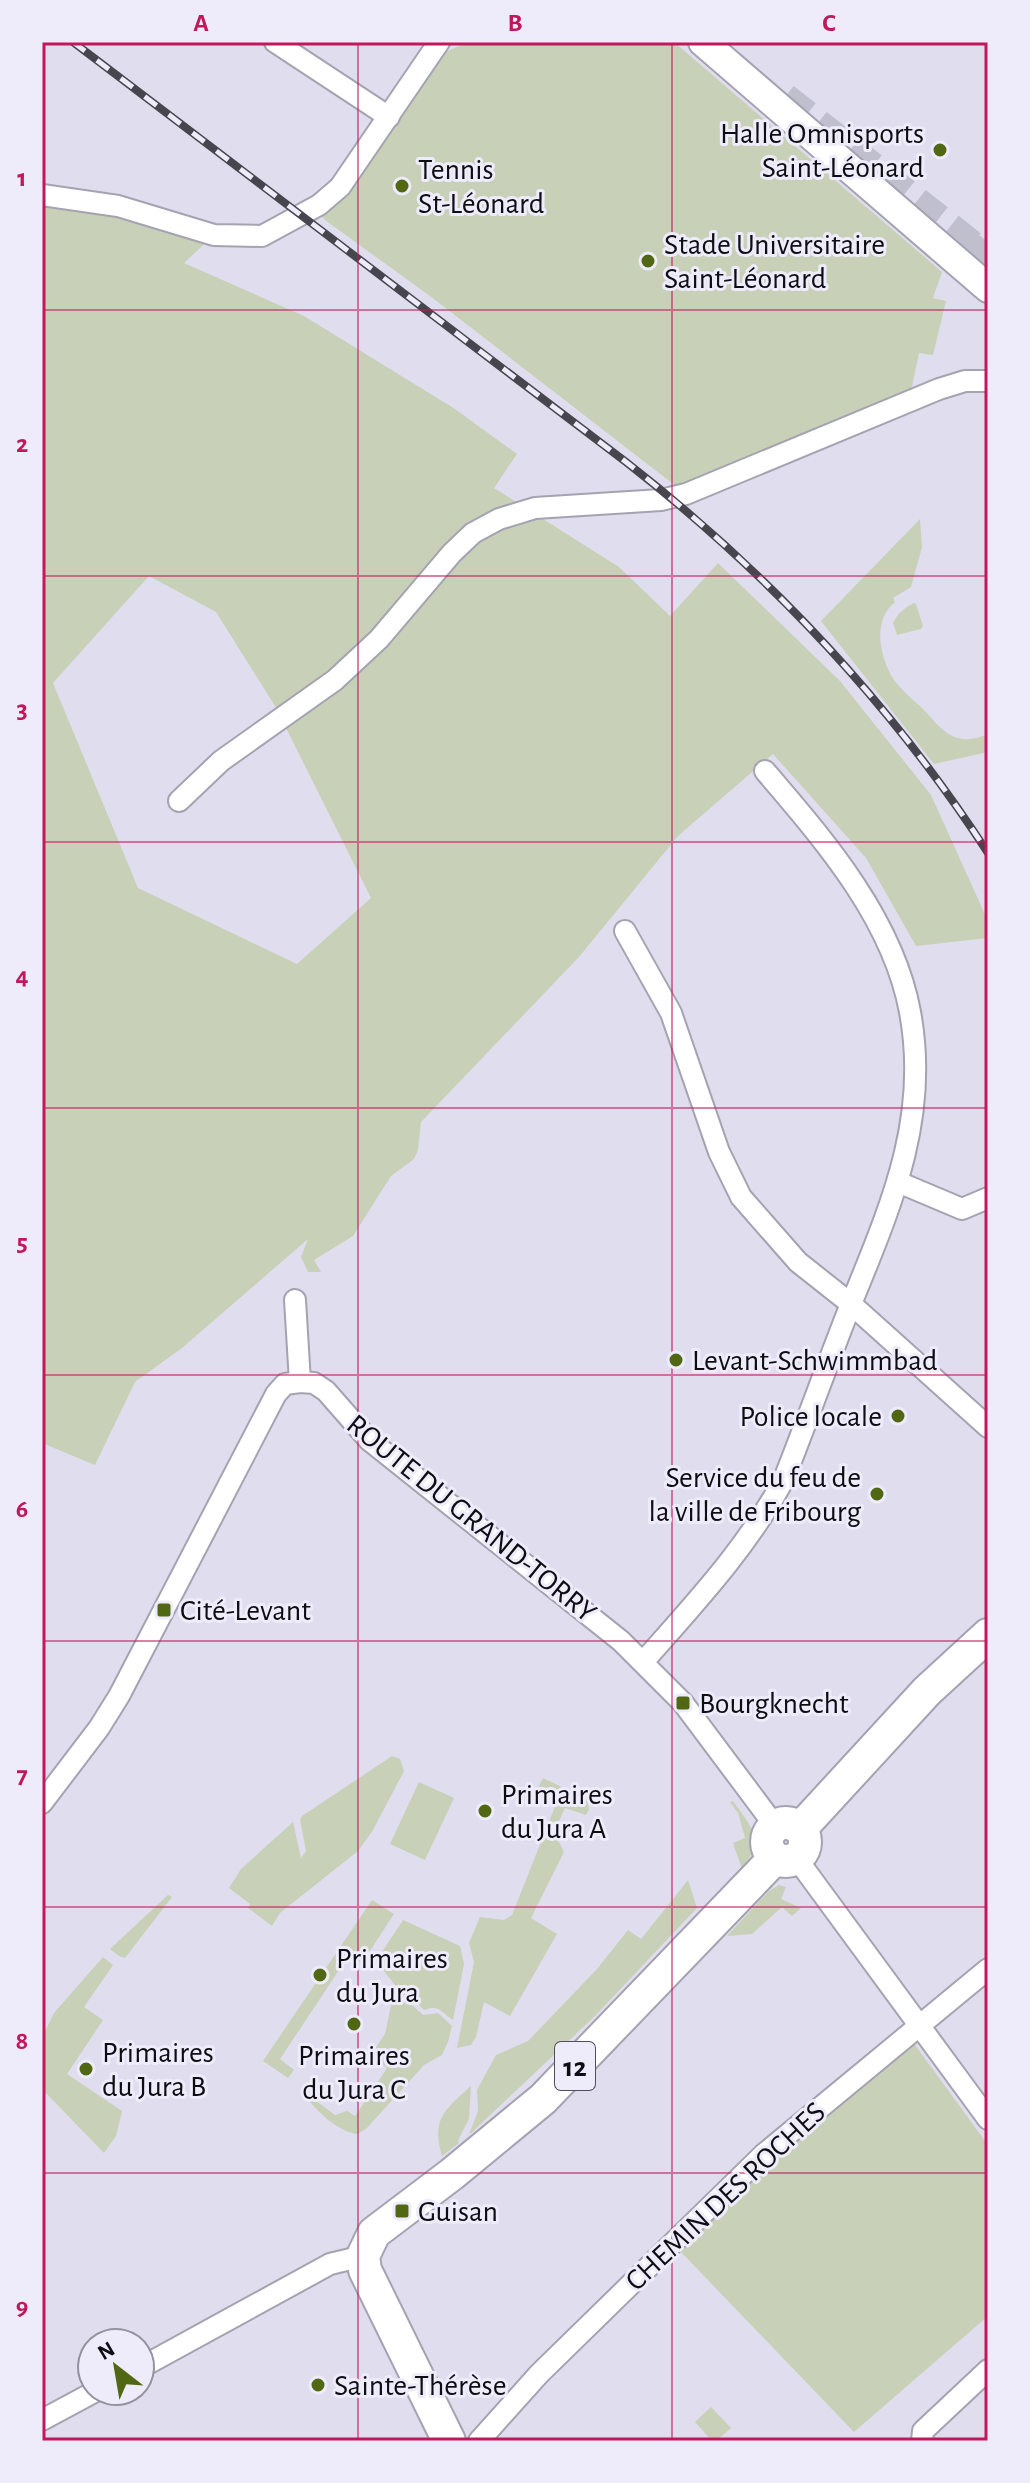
<svg xmlns="http://www.w3.org/2000/svg" width="1030" height="2483" font-family="'Alegreya Sans',sans-serif">
	<style>
		.green { fill: #c8d0b8; fill-rule: evenodd }
		.lines { fill: none; stroke-linecap: round; stroke-linejoin: round }
		.secondary-tunnel { stroke: #c0bfcd; stroke-width: 28; stroke-dasharray: 28 14; stroke-linecap: butt }
		.primary-tunnel { stroke: #c0bfcd; stroke-width: 32; stroke-dasharray: 32 16; stroke-linecap: butt }
		.street-casing { stroke: #a5a2b1; stroke-width: 24 }
		.secondary-casing { stroke: #a5a2b1; stroke-width: 32 }
		.primary-casing { stroke: #a5a2b1; stroke-width: 36 }
		.street { stroke: #fff; stroke-width: 20 }
		.secondary { stroke: #fff; stroke-width: 28 }
		.primary { stroke: #fff; stroke-width: 32 }
		.rail-casing { stroke: #47464e; stroke-width: 8 }
		.rail { stroke: #eeebfb; stroke-width: 5; stroke-dasharray: 15; stroke-linecap: butt }
		.grid { fill: none; stroke: #c2185b; stroke-width: 2; stroke-opacity: 0.55 }
		.poi-dot { fill: #526714; stroke: #eeebfb; stroke-width: 3 }
		.labels { text-anchor: middle; stroke-width: 6; stroke-linejoin: round; paint-order: stroke }
		.shield { fill: #eeebfb; stroke: #515058; stroke-width: 2 }
		.shield-label { font-size: 28px; font-weight: bold; fill: #0e0d12 }
		.poi-label { font-size: 30px; fill: #0e0d12; stroke: #eeebfb; text-anchor: start }
		.street-label { font-size: 30px; fill: #0e0d12; stroke: #eeebfb }
		.neatline { fill: none; stroke: #c2185b; stroke-width: 3 }
		.grid-label { font-size: 26px; text-anchor: middle; font-weight: bold; fill: #c2185b }
	</style>
	<rect width="100%" height="100%" fill="#e0deee"/>
	<g class="green">
		<path d="M468,42H674L942,272L933,298L946,301L933,355L919,353L911,391L754,462L677,487L434,299L325,220L321,215L434,57Z"/>
		<path d="M42,195L214,235L184,263L304,316L455,409L517,454L494,488L619,567L670,616L718,563L840,681L931,795L988,921V938L916,946L866,858L773,754L678,836L579,957L421,1122L418,1150L414,1159L391,1176L353,1236L314,1260L321,1272H308L301,1257L308,1239L182,1348L135,1382L95,1465L42,1443ZM149,576L216,612L275,706L371,898L297,964L138,888L53,683Z"/>
		<path d="M920,519L922,547L911,587L893,598L895,602C873,620 879,652 891,675C898,688 915,701 925,711C934,721 945,735 958,738C969,741 978,738 988,734V752L934,764L821,621Z"/>
		<path d="M914,603L916,604L923,626L921,629L897,635L893,623C898,613 904,608 914,603Z"/>
		<path d="M392,1756L400,1759L404,1771L373,1830L358,1851L280,1913L272,1926L248,1908L250,1904L229,1888L241,1869L293,1822L301,1858L306,1851L300,1819L302,1816Z"/>
		<path d="M543,1778L587,1799L589,1809L586,1815L565,1808L554,1832L564,1852L531,1918L557,1934L510,2016L484,2002L476,2037L471,2045L457,2048L474,1962L469,1943L480,1917L504,1920L512,1915L558,1799L537,1790Z"/>
		<path d="M419,1782L454,1798L425,1860L390,1844Z"/>
		<path d="M733,1801C752,1828 765,1839 742,1869L733,1843L745,1838L738,1813L730,1802Z"/>
		<path d="M688,1880L697,1908L595,2016L469,2135L478,2111L477,2090L496,2055L528,2041L597,1969L628,1930L641,1939Z"/>
		<path d="M779,1885L786,1887L781,1899L801,1908L792,1916L782,1907L752,1934L727,1936L769,1891Z"/>
		<path d="M168,1895L172,1897L125,1958L119,1956L110,1949Z"/>
		<path d="M372,1900L394,1914L362,1963L349,1955L280,2059L294,2070L288,2078L263,2061Z"/>
		<path d="M403,1920L460,1946L464,1964L453,2020C441,2012 439,2004 424,2010L413,1999L403,1997L394,1991L395,1985L376,1961Z"/>
		<path d="M103,1957L113,1965L84,2007L103,2020L67,2074L122,2111L116,2136L104,2153L42,2089V2037L54,2013Z"/>
		<path d="M393,1996L401,2002L411,2004L423,2015L438,2013L452,2026L448,2042L442,2055L424,2065L367,2128L358,2134C338,2132 318,2112 306,2097L308,2095L335,2115L347,2111L355,2116L387,2068L371,2055L385,2034Z"/>
		<path d="M910,2038L988,2145V2316L854,2432L679,2250L740,2188Z"/>
		<path d="M471,2086L469,2119L458,2140L459,2143L442,2156C431,2118 445,2110 471,2086Z"/>
		<path d="M711,2407L731,2428L716,2441H712L695,2422Z"/>
	</g>
	<g class="lines">
		<path class="secondary-tunnel" d="M785,97L982,252"/>
		<path class="primary-tunnel" d="M988,242C978,255 978,267 988,280"/>
		<defs>
			<g id="street">
				<path d="M275,42L389,117"/>
				<path d="M42,195L118,206L214,235L262,236L319,205L340,187L439,42"/>
				<path d="M179,801L221,761L335,680L379,639L452,553L473,533L499,519L535,508L661,500L686,494L939,389L965,381H988"/>
				<path d="M625,931L671,1013L719,1152L741,1197L798,1262L851,1304L988,1427"/>
				<path d="M898,1182L962,1209L988,1198"/>
				<path d="M295,1300L300,1382"/>
				<path d="M644,1661C695,1603 747,1548 784,1479C807,1421 828,1362 851,1304C890,1208 930,1119 910,1012C893,919 824,840 765,771"/>
				<path d="M42,1803L99,1728L119,1696L276,1394L285,1384L300,1382L314,1383L326,1391L369,1440L621,1641L683,1703L775,1826"/>
				<path d="M797,1859L988,2119"/>
				<path d="M140,2368L330,2264L363,2256"/>
				<path d="M42,2420L96,2391"/>
				<path d="M479,2441L539,2374L764,2154L988,1969"/>
				<path d="M922,2441L923,2431L988,2370"/>
			</g>
			<path id="secondary" d="M703,42L988,288"/>
			<g id="primary">
				<circle cx="786" cy="1842" r="19"/>
				<path d="M801,1828L927,1691L988,1635"/>
				<path d="M449,2441L365,2270L363,2256L374,2233L452,2174L543,2099L775,1858"/>
			</g>
		</defs>
		<use href="#street" class="street-casing"/>
		<use href="#secondary" class="secondary-casing"/>
		<use href="#primary" class="primary-casing"/>
		<use href="#street" class="street"/>
		<use href="#secondary" class="secondary"/>
		<use href="#primary" class="primary"/>
		<defs>
			<path id="rail" d="M73,42L626,462C767,572 890,702 988,853"/>
		</defs>
		<use href="#rail" class="rail-casing"/>
		<use href="#rail" class="rail"/>
	</g>
	<path class="grid" d="M358,42V2441M672,42V2441M42,310H988M42,576H988M42,842H988M42,1108H988M42,1375H988M42,1641H988M42,1907H988M42,2173H988"/>
	<g class="poi-dot">
		<circle cx="940" cy="150" r="8"/>
		<circle cx="402" cy="186" r="8"/>
		<circle cx="648" cy="261" r="8"/>
		<circle cx="676" cy="1360" r="8"/>
		<circle cx="898" cy="1416" r="8"/>
		<circle cx="877" cy="1494" r="8"/>
		<rect x="156" y="1602" width="16" height="16" rx="4"/>
		<rect x="675" y="1695" width="16" height="16" rx="4"/>
		<circle cx="485" cy="1811" r="8"/>
		<circle cx="320" cy="1975" r="8"/>
		<circle cx="354" cy="2024" r="8"/>
		<circle cx="86" cy="2069" r="8"/>
		<rect x="394" y="2203" width="16" height="16" rx="4"/>
		<circle cx="318" cy="2385" r="8"/>
	</g>
	<g class="labels">
		<rect class="shield" x="555" y="2042" width="40" height="48" rx="6"/>
		<g class="shield-label">
			<text x="575" y="2076">12</text>
		</g>
		<g class="poi-label">
			<text x="924" y="143" text-anchor="end">Halle Omnisports<tspan x="924" dy="34">Saint-Léonard</tspan></text>
			<text x="418" y="179">Tennis<tspan x="418" dy="34">St-Léonard</tspan></text>
			<text x="664" y="254">Stade Universitaire<tspan x="664" dy="34">Saint-Léonard</tspan></text>
			<text x="692" y="1370">Levant-Schwimmbad</text>
			<text x="882" y="1426" text-anchor="end">Police locale</text>
			<text x="861" y="1487" text-anchor="end">Service du feu de<tspan x="861" dy="34">la ville de Fribourg</tspan></text>
			<text x="180" y="1620">Cité-Levant</text>
			<text x="699" y="1713">Bourgknecht</text>
			<text x="501" y="1804">Primaires<tspan x="501" dy="34">du Jura A</tspan></text>
			<text x="336" y="1968">Primaires<tspan x="336" dy="34">du Jura</tspan></text>
			<text x="102" y="2062">Primaires<tspan x="102" dy="34">du Jura B</tspan></text>
			<text x="354" y="2065" text-anchor="middle">Primaires<tspan x="354" dy="34">du Jura C</tspan></text>
			<text x="418" y="2221">Guisan</text>
			<text x="334" y="2395">Sainte-Thérèse</text>
		</g>
		<g class="street-label">
			<text transform="translate(472 1518) rotate(39)" y="10">ROUTE DU GRAND-TORRY</text>
			<text transform="translate(725 2196) rotate(-43)" y="10">CHEMIN DES ROCHES</text>
		</g>
	</g>
	<rect width="1030" height="2483" fill="none" stroke="#eeebfb" stroke-width="88"/>
	<g transform="translate(116 2367) rotate(329)"><circle r="38" fill="#eeebfb" stroke="#94929e" stroke-width="2"/>
	<path d="M0-6L14 30L0 20L-14 30Z" fill="#526714"/>
	<text y="-12" font-size="22" font-weight="bold" text-anchor="middle" fill="#0e0d12">N</text>
	</g>
	<rect x="44" y="44" width="942" height="2395" class="neatline"/>
	<g class="grid-label">
		<text x="201" y="31">A</text>
		<text x="515" y="31">B</text>
		<text x="829" y="31">C</text>
		<text x="22" y="186">1</text>
		<text x="22" y="452">2</text>
		<text x="22" y="718">3</text>
		<text x="22" y="984">4</text>
		<text x="22" y="1251">5</text>
		<text x="22" y="1517">6</text>
		<text x="22" y="1783">7</text>
		<text x="22" y="2049">8</text>
		<text x="22" y="2315">9</text>
	</g>
</svg>
